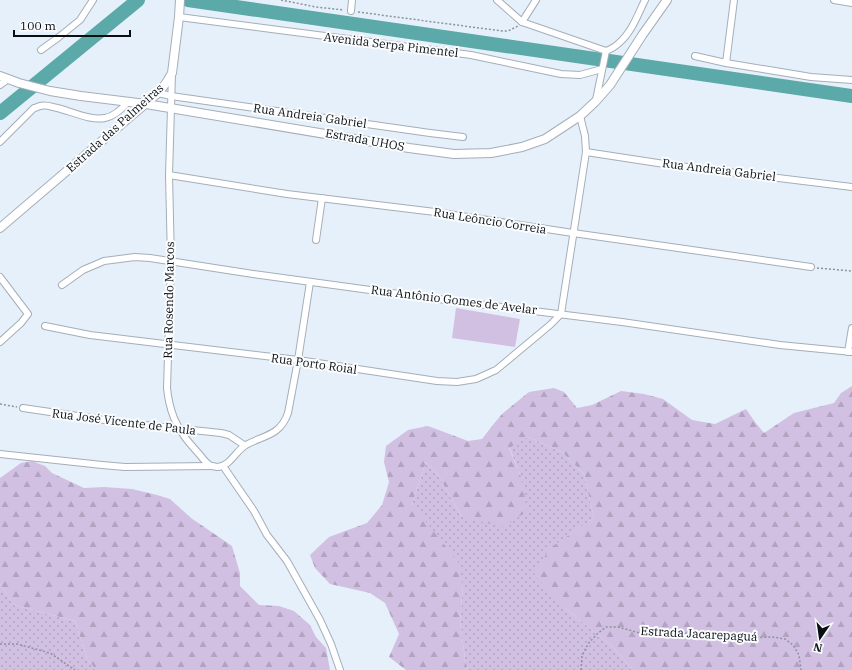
<svg xmlns="http://www.w3.org/2000/svg" width="852" height="670" font-family="'IBM Plex Serif',serif">
	<style>
		.grass { fill: url(#grass-dots) }
		.forest { fill: url(#forest-firs) }
		.garden { fill: #d1c0e2 }
		.lines { fill: none; stroke-linecap: round; stroke-linejoin: round }
		.river { stroke: #5ba9a8; stroke-width: 14 }
		.minor-casing { stroke: #a5aeb8; stroke-width: 8 }
		.tertiary-casing { stroke: #a5aeb8; stroke-width: 10 }
		.path { stroke: #8c939b; stroke-width: 1.5; stroke-dasharray: 2 2; stroke-linecap: butt }
		.minor { stroke: #fff; stroke-width: 6 }
		.tertiary { stroke: #fff; stroke-width: 8 }
		.labels { text-anchor: middle; stroke-width: 4; stroke-linejoin: round; paint-order: stroke }
		.street-label { font-size: 12px; fill: #0b0e11; stroke: #fafcfe }
	</style>
	<defs>
		<pattern id="grass-dots" width="8" height="8" patternUnits="userSpaceOnUse"><rect width="8" height="8" fill="#d1c0e2"/><path d="M2 2h.1M6 6h.1" fill="none" stroke="#b2a4c1" stroke-width="1.8" stroke-linecap="round"/></pattern>
		<pattern id="forest-firs" width="22" height="20" patternUnits="userSpaceOnUse"><rect width="22" height="20" fill="#d1c0e2"/><path d="M5 1l3.5 6h-7zM16 11l3.5 6h-7z" fill="#b2a4c1"/></pattern>
	</defs>
	<rect width="100%" height="100%" fill="#e6f0fb"/>
	<g class="grass">
		<path d="M528,437L562,452L584,474L594,518L551,548L565,608L613,647L633,670H468L465,659L460,621L463,586L412,504L426,462L438,475L462,517L522,479L509,447Z"/>
		<path d="M0,584L14,605L75,621L87,659L96,670H0Z"/>
	</g>
	<g class="forest">
		<path d="M852,386V670H633L613,647L565,608L534,574L550,548L594,518L584,474L562,452L528,437L509,448L522,479L527,511L504,527L462,517L438,475L426,462L412,504L458,562L463,586L460,621L465,659L468,670H406L389,657L399,634L385,603L370,593L330,584L315,568L310,555L329,537L367,523L382,505L389,482L384,462L386,446L408,430L428,426L468,441L482,439L492,426L502,414L529,392L554,388L564,392L577,408L592,405L621,391L644,394L663,399L692,420L715,424L746,409L755,422L764,433L794,413L834,403L841,393Z"/>
		<path d="M32,461L45,466L52,473L84,488L104,487L132,489L157,495L170,499L191,518L232,546L240,573V586L259,605L279,606L294,611L310,625L316,637L326,648L330,670H96L87,659L75,621L14,605L0,584V478L21,463Z"/>
	</g>
	<path class="garden" d="M456,308L520,319L515,347L452,338Z"/>
	<g class="lines">
		<g class="river">
			<path d="M188,0L852,96"/>
			<path d="M0,113L138,0"/>
		</g>
		<defs>
			<g id="minor">
				<path d="M497,0L522,22L606,51"/>
				<path d="M834,0L852,3"/>
				<path d="M351,11L352,0"/>
				<path d="M179,17L471,55L561,74L580,75L602,69"/>
				<path d="M522,22L536,0"/>
				<path d="M41,50L59,37L80,20L93,0"/>
				<path d="M695,56L726,63L793,74L811,77L852,80"/>
				<path d="M726,63L734,0"/>
				<path d="M172,74L169,175L171,261L167,388C168,398 170,408 174,418C180,433 190,444 200,455C203,459 207,464 211,466C212,466 217,467 217,467C230,467 236,450 246,445C264,435 280,436 288,413L298,360L310,282"/>
				<path d="M0,85L8,79"/>
				<path d="M158,93L171,96L430,133L463,137"/>
				<path d="M596,100L606,51C611,49 615,47 619,43C632,32 638,14 645,0"/>
				<path d="M0,142L34,108C36,108 39,106 40,106C44,105 49,106 53,107C69,110 89,121 105,118C115,116 122,109 128,102"/>
				<path d="M586,152L671,165L852,187"/>
				<path d="M169,175L287,194L435,212L573,233L811,267"/>
				<path d="M316,240L322,198"/>
				<path d="M0,277L28,314L21,323L0,342"/>
				<path d="M62,285L83,270L104,261L135,257L150,258L253,274L414,296L622,322L780,345L852,352"/>
				<path d="M45,326L90,335L298,360L437,381L457,382L476,379L496,370L550,325L561,314L586,152L585,136L580,116"/>
				<path d="M848,352L852,328"/>
				<path d="M23,408L125,423L221,433L229,435L244,445"/>
				<path d="M0,454L102,465L125,467L212,466"/>
				<path d="M223,466L254,511L267,535L287,561L320,620L331,644L340,670"/>
			</g>
			<g id="tertiary">
				<path d="M0,76L19,83L50,91L81,96L146,104L409,148L454,154L491,153L522,147L545,139L580,116L595,102L610,85L643,34L667,0"/>
				<path d="M0,228L158,93L166,83L172,73L179,17L180,0"/>
			</g>
		</defs>
		<use href="#minor" class="minor-casing"/>
		<use href="#tertiary" class="tertiary-casing"/>
		<g class="path">
			<path d="M281,0L316,7L344,10"/>
			<path d="M358,12L502,31H508L518,26"/>
			<path d="M817,268L852,271"/>
			<path d="M0,404L17,407"/>
			<path d="M0,644H17L50,653L75,670"/>
			<path d="M581,670L582,656L588,644L597,634L606,627H618L640,633L656,635L707,632L749,638L773,637L785,639L793,645L799,655L801,670"/>
		</g>
		<use href="#minor" class="minor"/>
		<use href="#tertiary" class="tertiary"/>
	</g>
	<g class="labels">
		<g class="street-label">
			<text transform="translate(391 45) rotate(7)" y="4">Avenida Serpa Pimentel</text>
			<text transform="translate(310 116) rotate(8)" y="4">Rua Andreia Gabriel</text>
			<text transform="translate(115 128) rotate(-42)" y="4">Estrada das Palmeiras</text>
			<text transform="translate(365 140) rotate(10)" y="4">Estrada UHOS</text>
			<text transform="translate(719 170) rotate(7)" y="4">Rua Andreia Gabriel</text>
			<text transform="translate(490 221) rotate(9)" y="4">Rua Leôncio Correia</text>
			<text transform="translate(169 300) rotate(-89)" y="4">Rua Rosendo Marcos</text>
			<text transform="translate(454 300) rotate(7)" y="4">Rua Antônio Gomes de Avelar</text>
			<text transform="translate(314 364) rotate(8)" y="4">Rua Porto Roial</text>
			<text transform="translate(124 422) rotate(7)" y="4">Rua José Vicente de Paula</text>
			<text transform="translate(699 634) rotate(3)" y="4">Estrada Jacarepaguá</text>
		</g>
	</g>
	<g transform="translate(820 638) rotate(193)" stroke="#fafcfe" stroke-width="3" paint-order="stroke">
	<path d="M0-3L7 15L0 10L-7 15Z" fill="#0b0e11"/>
	<text y="-6" font-size="11" font-weight="bold" text-anchor="middle" fill="#0b0e11">N</text>
	</g>
	<path d="M14 30v6h116v-6" fill="none" stroke="#0b0e11" stroke-width="2"/>
	<text x="20" y="30" font-size="12" fill="#0b0e11" stroke="#fafcfe" stroke-width="3" paint-order="stroke">100 m</text>
</svg>
